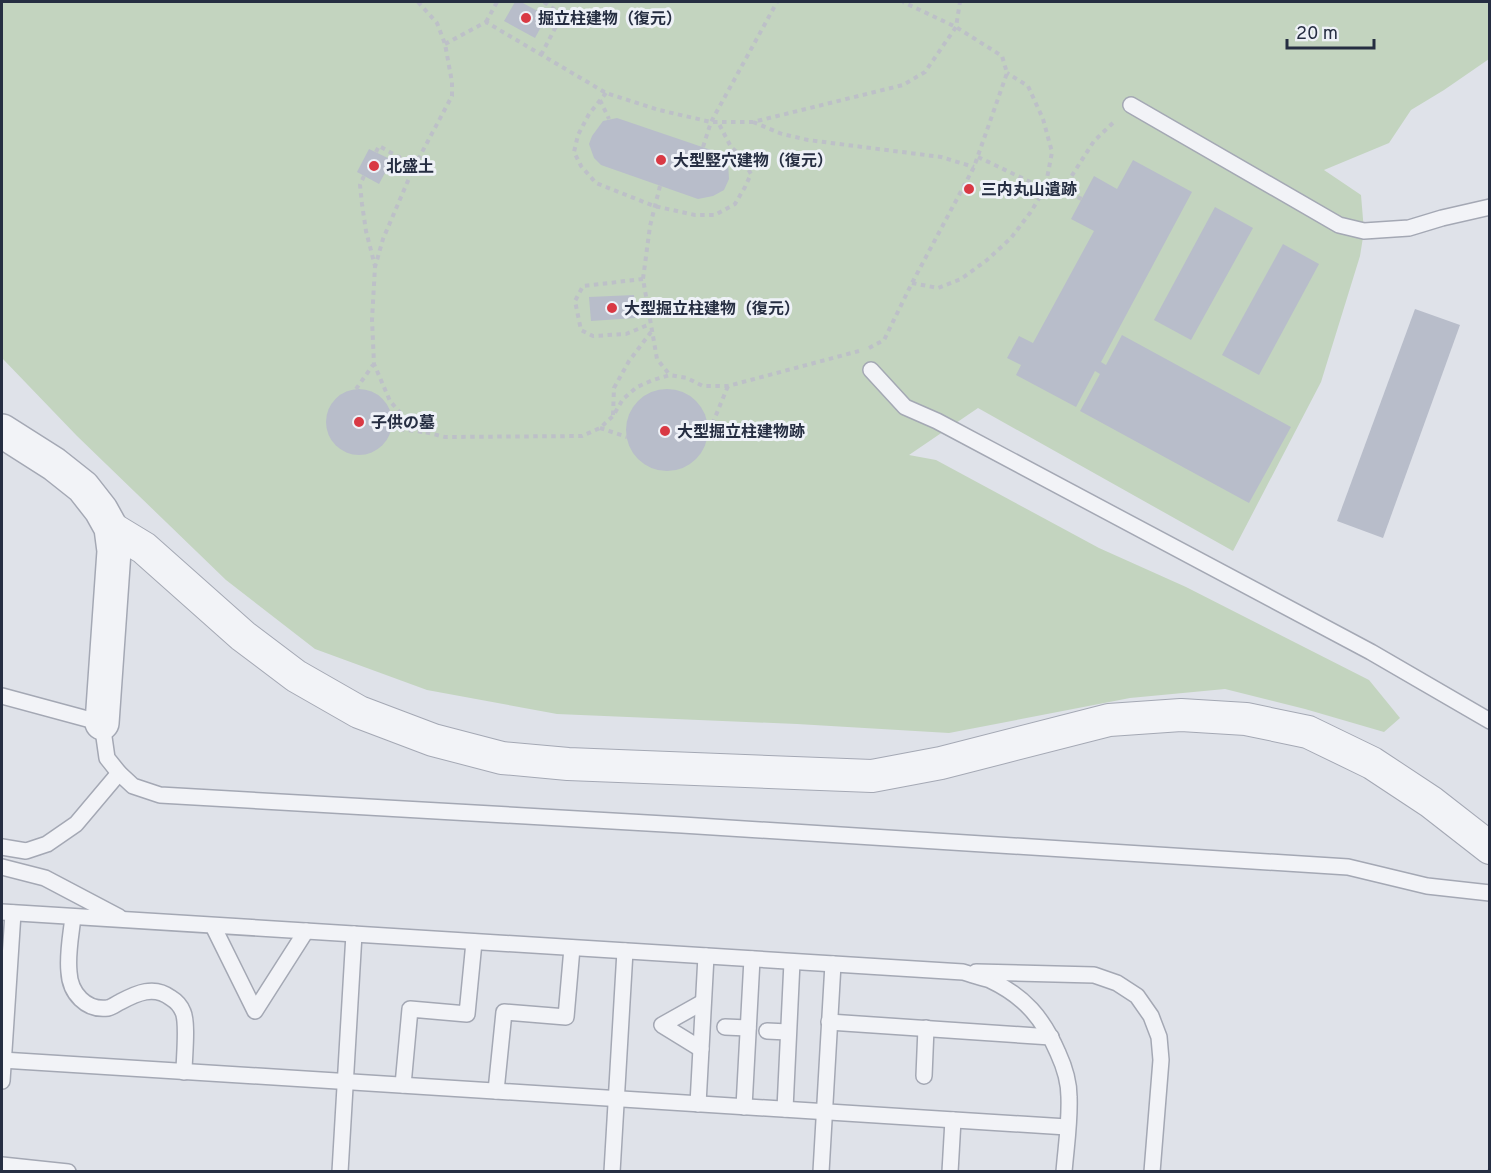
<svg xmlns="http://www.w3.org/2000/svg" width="1491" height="1173" font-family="Overpass,'Noto Sans JP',sans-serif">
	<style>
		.green { fill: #c3d4bf }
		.building { fill: #b8bdca }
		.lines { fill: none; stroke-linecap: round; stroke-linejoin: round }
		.service-casing { stroke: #a4a8b4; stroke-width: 18 }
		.minor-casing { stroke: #a4a8b4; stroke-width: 34 }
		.tertiary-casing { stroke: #a4a8b4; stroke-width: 36 }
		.path { stroke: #bdc0c8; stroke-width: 4; stroke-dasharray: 4.5 4.5; stroke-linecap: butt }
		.service { stroke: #f2f3f7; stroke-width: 15 }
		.minor { stroke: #f2f3f7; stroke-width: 32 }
		.tertiary { stroke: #f2f3f7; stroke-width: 33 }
		.poi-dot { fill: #d93944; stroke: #eef1f7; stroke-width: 2 }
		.labels { text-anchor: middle; stroke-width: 6; stroke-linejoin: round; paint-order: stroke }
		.poi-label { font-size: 16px; font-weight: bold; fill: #262e42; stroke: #eef1f7; text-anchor: start }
	</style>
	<rect width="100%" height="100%" fill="#dfe2e9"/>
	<path class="green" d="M2,2H1489V59L1444,90L1411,110L1389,143L1324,170L1361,195L1364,231L1360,256L1321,382L1233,551L978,408L909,455L936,460L1099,548L1186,587L1369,680L1400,718L1384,732L1305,709L1225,689L1130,698L949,733L797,724L557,714L427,690L315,649L226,580L77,436L2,358Z"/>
	<g class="building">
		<path d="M515,2H521L547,16L535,38L504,21Z"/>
		<path d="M617,118L714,151L728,162L729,179L724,190L713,196L698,199L601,165L594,158L589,144L592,136L603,121Z"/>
		<path d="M369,149L392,160L379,184L357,172Z"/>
		<path d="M1133,160L1192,192L1101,362L1106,365L1122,335L1291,427L1249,503L1080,411L1100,374L1095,371L1076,407L1016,375L1021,365L1007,358L1019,336L1033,343L1094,231L1071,219L1094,176L1117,189Z"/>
		<path d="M1215,207L1253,228L1191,340L1154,320Z"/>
		<path d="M1283,244L1319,264L1259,375L1222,355Z"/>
		<path d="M634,295L635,318L591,321L589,297Z"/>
		<path d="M1415,309L1460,325L1383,538L1337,521Z"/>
		<circle cx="667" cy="430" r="41"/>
		<circle cx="359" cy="422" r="33"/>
	</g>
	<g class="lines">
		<defs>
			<g id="service">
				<path d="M1131,105L1339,225L1364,231L1409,228L1442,218L1490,207"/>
				<path d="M871,370L905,407L937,421L1371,652L1490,721"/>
				<path d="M2,696L102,723L107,758L119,773L133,786L160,795L682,825L1348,867L1427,886L1490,893"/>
				<path d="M2,847L26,851L47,844L76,824L119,773"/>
				<path d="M2,867L45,878L119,917"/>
				<path d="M2,912L963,972C972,975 981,977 990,980C1024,996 1043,1018 1058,1053C1064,1066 1069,1082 1069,1097C1070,1122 1066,1147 1064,1172"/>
				<path d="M73,917C71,935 67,954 69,972C70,993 86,1011 108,1008C112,1007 116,1004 120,1002C137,993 154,985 171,998C176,1001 181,1007 183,1012C188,1023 184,1059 184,1072"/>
				<path d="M213,926L255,1011L306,931"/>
				<path d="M976,972L1094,975L1117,983L1137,996L1151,1016L1159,1037L1161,1060L1152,1172"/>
				<path d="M829,1022L1051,1037"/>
				<path d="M725,1027L748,1028"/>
				<path d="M767,1031L788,1032"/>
				<path d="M701,1049L662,1025L703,1002"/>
				<path d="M2,1060L1067,1127"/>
				<path d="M924,1076L926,1028"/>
				<path d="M2,1081L13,913"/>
				<path d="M403,1085L410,1009L467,1014L474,942"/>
				<path d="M496,1091L504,1012L566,1017L572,948"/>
				<path d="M698,1104L706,956"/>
				<path d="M744,1107L752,959"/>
				<path d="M785,1109L792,962"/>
				<path d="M2,1165L68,1172"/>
				<path d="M340,1172L354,934"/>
				<path d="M612,1172L625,951"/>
				<path d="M821,1172L833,964"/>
				<path d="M950,1172L953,1120"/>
			</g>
			<path id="minor" d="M111,528L144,548L243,636L296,676L359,712L433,740L502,758L568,764L872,776L941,763L1109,720L1181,715L1246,719L1308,732L1372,763L1431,802L1490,848"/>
			<path id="tertiary" d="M2,431L54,464L83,487L101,510L111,528L114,551L102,723"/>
		</defs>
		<use href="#service" class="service-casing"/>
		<use href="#minor" class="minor-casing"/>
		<use href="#tertiary" class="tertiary-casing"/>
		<g class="path">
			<path d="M418,2L437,23L445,44L452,82V96L413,169L383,239L375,267L372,320L374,364L390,401L403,416L414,426L425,432L445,437L582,436L600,428L613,416L623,399L637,387L653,380L670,375L687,378L703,386H728L859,351"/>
			<path d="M486,22L497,2"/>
			<path d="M445,44L486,22L606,93L659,110L711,122H753L903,85L925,72L956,27L960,2"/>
			<path d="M541,55L562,15L544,2"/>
			<path d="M606,93L589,114L578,135L574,152L581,166L596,183L654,206L695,215H715L735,204L745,187L751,174L740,155L731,147L718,122"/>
			<path d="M600,100L609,119"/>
			<path d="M753,122L782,134L808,140L941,157L974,167"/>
			<path d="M703,147L711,122L777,2"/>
			<path d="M376,152L379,146L415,166"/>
			<path d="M978,157L1045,189L1062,191L1082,199"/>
			<path d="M364,176L360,185L362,204L366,231L375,266"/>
			<path d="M660,186L650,226L643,279L657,359L670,375"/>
			<path d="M1062,191L1094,141L1116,120"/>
			<path d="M643,279L583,286L575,301L581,330L593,336L626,334L650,324"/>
			<path d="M912,283L938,288L961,279L987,260L1011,238L1030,213L1045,189L1052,152L1043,119L1028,86L1007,73"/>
			<path d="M869,348L884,340L912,283L974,167L1007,73L1002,56L956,27L903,2"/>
			<path d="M356,389L373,365"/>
			<path d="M613,415L614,388L629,361L651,332"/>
			<path d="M391,428L423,432"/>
			<path d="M600,428L627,437"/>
			<path d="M709,432L728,386"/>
			<path d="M1489,1172L1490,1169"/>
		</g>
		<use href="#service" class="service"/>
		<use href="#minor" class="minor"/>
		<use href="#tertiary" class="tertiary"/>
	</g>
	<g class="poi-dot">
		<circle cx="526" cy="18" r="6"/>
		<circle cx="661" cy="160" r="6"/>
		<circle cx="374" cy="166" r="6"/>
		<circle cx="969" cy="189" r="6"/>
		<circle cx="612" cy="308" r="6"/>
		<circle cx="359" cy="422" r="6"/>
		<circle cx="665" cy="431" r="6"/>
	</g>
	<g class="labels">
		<g class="poi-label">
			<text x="538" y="24">掘立柱建物（復元）</text>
			<text x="673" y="166">大型竪穴建物（復元）</text>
			<text x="386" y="172">北盛土</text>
			<text x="981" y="195">三内丸山遺跡</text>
			<text x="624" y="314">大型掘立柱建物（復元）</text>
			<text x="371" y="428">子供の墓</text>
			<text x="677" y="437">大型掘立柱建物跡</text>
		</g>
	</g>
	<rect width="1491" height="1173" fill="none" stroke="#262e42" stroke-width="6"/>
	<path d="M1287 39v9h87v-9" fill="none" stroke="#262e42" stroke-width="3"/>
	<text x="1296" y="39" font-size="18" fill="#262e42" stroke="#eef1f7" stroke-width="4.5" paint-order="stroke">20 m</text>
</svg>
